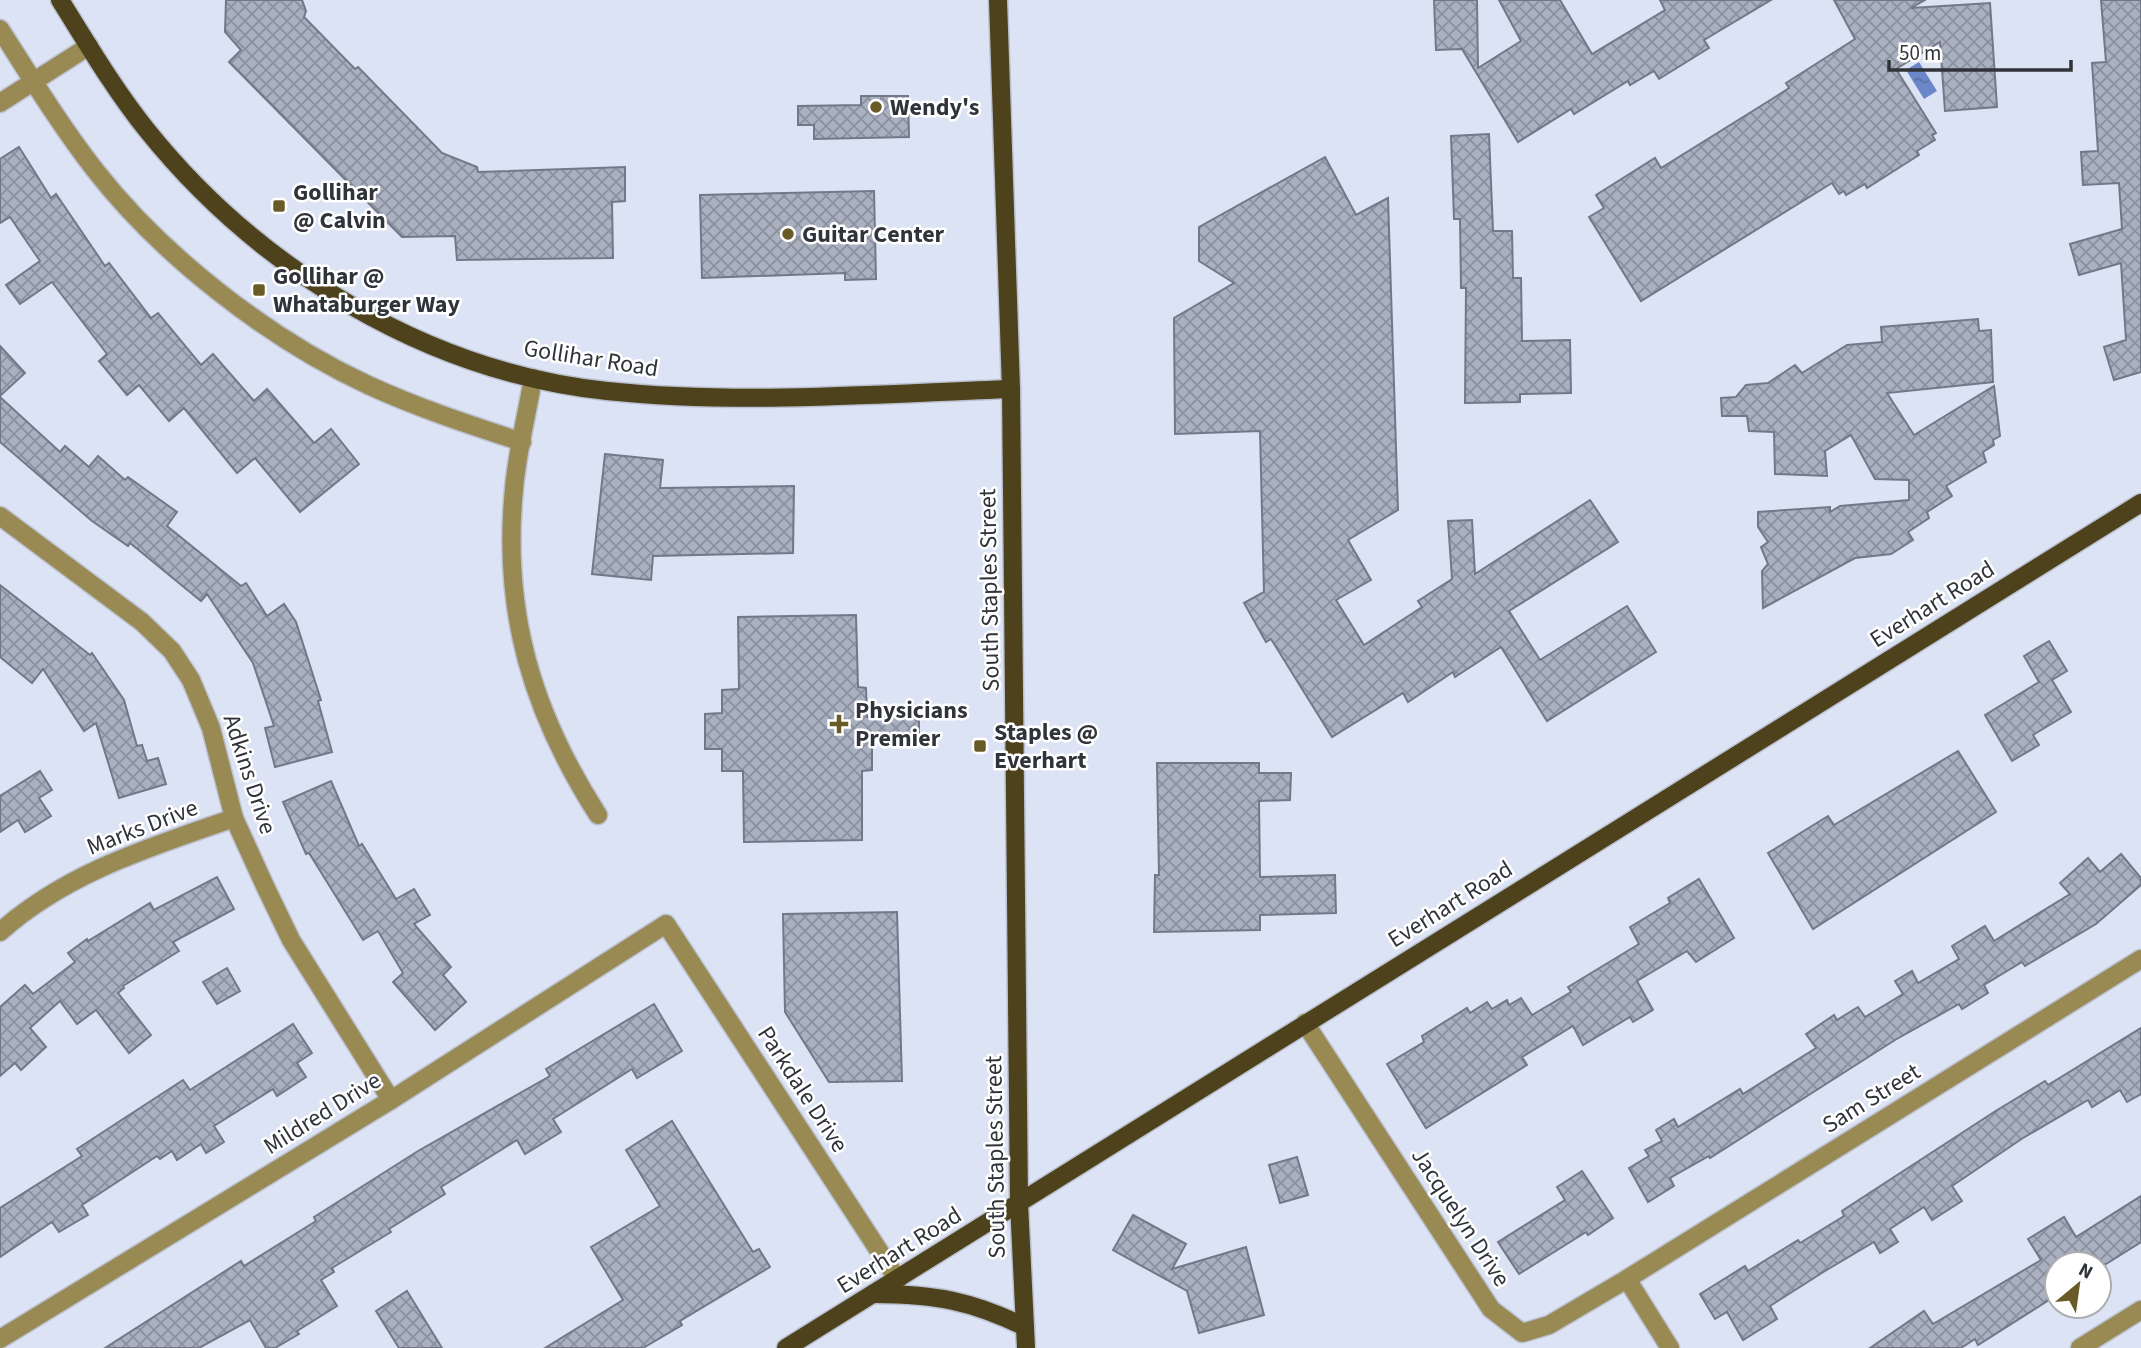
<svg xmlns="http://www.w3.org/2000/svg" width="2141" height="1348" font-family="'Source Sans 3',sans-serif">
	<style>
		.water { fill: url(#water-ripples) }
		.building { fill: url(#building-cross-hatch); stroke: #727887; stroke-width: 2 }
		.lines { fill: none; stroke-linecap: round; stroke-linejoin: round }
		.minor-casing { stroke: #bac0cf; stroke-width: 21 }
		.major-casing { stroke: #bac0cf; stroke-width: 21 }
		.minor { stroke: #998953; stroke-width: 18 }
		.major { stroke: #4d421c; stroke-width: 18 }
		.poi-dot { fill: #695b28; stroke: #fff; stroke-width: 2.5 }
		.labels { text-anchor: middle; stroke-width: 5; stroke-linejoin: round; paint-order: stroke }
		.poi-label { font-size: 24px; font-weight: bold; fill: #303339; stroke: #fff; text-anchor: start }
		.street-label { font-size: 24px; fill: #303339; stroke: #fff }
	</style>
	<defs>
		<pattern id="water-ripples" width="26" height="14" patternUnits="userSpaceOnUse" patternTransform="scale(1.75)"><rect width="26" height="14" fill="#6b87ca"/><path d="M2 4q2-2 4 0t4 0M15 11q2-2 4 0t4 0" fill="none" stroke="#586fa5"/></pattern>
		<pattern id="building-cross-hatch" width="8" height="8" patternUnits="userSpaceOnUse" patternTransform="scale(1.75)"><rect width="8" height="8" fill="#a9b0c0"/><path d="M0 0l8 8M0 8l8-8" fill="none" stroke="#8a909d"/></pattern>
	</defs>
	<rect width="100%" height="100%" fill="#dce3f4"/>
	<path class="water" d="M1919,62L1937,91L1924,99L1906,70Z"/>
	<g class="building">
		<path d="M226,0H302L306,11L304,17L355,69L358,67L442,153L477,167L478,172L625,167V201L612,202L613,258L457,260L455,236L402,237L229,62L241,50L225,32Z"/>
		<path d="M1434,0H1477L1478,68L1521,41L1499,0H1560L1592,54L1665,10L1660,0H1771L1704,40L1709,48L1659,79L1654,71L1630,85L1628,81L1574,114L1571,109L1518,142L1462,49L1436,50Z"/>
		<path d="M1834,0H1925L1911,8L1990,3L1997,107L1945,111L1940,42L1896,69L1936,133L1932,135L1935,140L1917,151L1919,155L1867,188L1865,184L1846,195L1844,191L1839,194L1832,183L1641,301L1589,217L1604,208L1596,195L1655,158L1661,168L1772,99L1789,88L1786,83L1855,39Z"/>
		<path d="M2101,0H2141V372L2114,380L2104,347L2126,340L2121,263L2079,275L2070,244L2122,229L2119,183L2083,185L2081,152L2098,151L2092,63L2106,62Z"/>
		<path d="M861,96H908L909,137L814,139V125H798V106L861,105Z"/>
		<path d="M1489,134L1493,231H1512L1513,278H1521L1522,341L1570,340L1571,393L1520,394V402L1465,403L1466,288H1461L1460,219H1454L1451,136Z"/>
		<path d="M19,147L51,198L56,194L105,266L109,263L151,318L158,313L201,365L213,354L254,401L267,389L314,443L331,429L359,464L300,512L255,458L237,473L184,408L169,421L139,385L127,395L99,361L107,354L52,282L20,304L6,285L40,261L10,217L0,223V159Z"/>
		<path d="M1325,157L1356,215L1388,198L1398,510L1348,540L1371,580L1336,600L1364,645L1422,607L1418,601L1452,579L1448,521L1472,520L1475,574L1590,500L1618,542L1509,611L1540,660L1627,606L1656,652L1547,721L1501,647L1455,677L1453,672L1408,702L1403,693L1332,737L1271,639L1266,642L1244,603L1264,592L1260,431L1175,434L1174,318L1234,283L1199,261V227Z"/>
		<path d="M874,191L876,279L845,280V273L702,278L700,195Z"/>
		<path d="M1978,319L1979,331L1991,330L1993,382L1887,393L1914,435L1994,386L2000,436L1993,440L1994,445L1983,452L1986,462L1946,486L1952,496L1927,512L1929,518L1908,532L1913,540L1891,554L1855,558L1763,608L1762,571L1768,564L1761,547L1768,542L1758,527V512L1830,507V512L1840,506L1909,500V480L1875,479L1851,435L1825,451L1827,476L1775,474L1774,432L1749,431L1747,416H1722L1721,398L1736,397L1746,385L1768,383L1795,365L1802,373L1847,345L1882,342L1881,327Z"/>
		<path d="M0,346L25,373L0,396Z"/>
		<path d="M0,397L60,452L65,446L89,467L98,456L125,480L128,477L177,512L167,526L241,586L246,583L267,616L284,604L296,622L321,700L318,701L332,752L275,767L265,728L274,726L253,663L207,594L201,601L130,543L128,546L92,521L0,442Z"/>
		<path d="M605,454L663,460L660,488L794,486L793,553L653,556L651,580L592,574Z"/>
		<path d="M0,585L90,655L92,653L124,700L137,746L142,745L147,761L158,758L166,784L119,798L96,723L84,731L43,669L32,683L0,657Z"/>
		<path d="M856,615L858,687L866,688L867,717H919V734L872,736V770L862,771V840L744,842L743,771H722V749H705V714L722,713V690L739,689L738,617Z"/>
		<path d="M2049,641L2067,671L2052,680L2071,712L2033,735L2039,745L2012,761L1985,715L2039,682L2024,656Z"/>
		<path d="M1958,751L1996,812L1813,929L1768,853L1828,816L1834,825Z"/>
		<path d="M1157,763H1259V773H1291L1290,800L1259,801L1260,877L1335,875L1336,913L1260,915V930L1154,932L1155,875H1159Z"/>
		<path d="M40,771L52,790L39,798L51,816L25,832L18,820L0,832V796Z"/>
		<path d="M331,781L359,846L362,844L396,899L414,889L430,915L414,924L451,967L443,975L466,1002L435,1030L393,982L403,973L378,931L363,940L309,853L306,854L283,802Z"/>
		<path d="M2121,854L2141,878V885L2096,924L2025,966L2022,962L1984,985L1988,993L1962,1009L1959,1004L1895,1040L1710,1158L1709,1156L1670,1178L1674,1186L1648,1202L1629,1168L1649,1156L1645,1150L1662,1141L1656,1130L1674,1119L1678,1127L1740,1089L1743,1094L1816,1048L1806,1034L1834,1015L1837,1020L1858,1007L1865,1017L1903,994L1895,981L1912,971L1918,983L1959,959L1952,946L1985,926L1994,941L2070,894L2060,883L2088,858L2100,872Z"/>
		<path d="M217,877L234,909L173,942L179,951L123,986L124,988L118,993L151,1035L129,1053L96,1010L77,1024L60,1001L30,1028L46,1047L21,1070L15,1063L0,1076V1007L25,985L33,994L75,962L68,953L87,939L88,941L150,903L154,910Z"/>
		<path d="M1699,879L1734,938L1696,962L1687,951L1637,981L1653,1010L1633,1022L1630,1017L1583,1045L1573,1026L1522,1057L1527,1065L1426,1128L1387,1064L1424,1042L1422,1036L1467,1008L1470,1013L1487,1002L1492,1009L1507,1000L1509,1005L1521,998L1532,1015L1571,992L1568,987L1639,944L1630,927L1670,903L1668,898Z"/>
		<path d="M897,912L902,1081L829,1082L785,1012L783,914Z"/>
		<path d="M227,968L240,991L217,1004L203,982Z"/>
		<path d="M654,1004L682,1051L637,1078L632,1069L553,1119L561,1132L525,1154L517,1140L441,1187L445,1194L389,1229L391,1232L332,1268L334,1272L321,1280L337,1306L297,1331L299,1334L275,1348H266L250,1320L199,1348H105L241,1261L244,1266L316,1221L314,1217L418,1151L550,1076L546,1069Z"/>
		<path d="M293,1024L312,1053L297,1063L306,1077L277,1096L273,1089L214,1126L224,1142L206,1153L201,1144L177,1160L172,1151L160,1159L157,1156L82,1205L88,1215L59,1232L52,1222L0,1257V1208L82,1156L77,1149L183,1080L190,1090Z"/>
		<path d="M2141,1028V1094L2127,1102L2120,1090L2092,1107L2088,1100L2023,1138L1952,1186L1962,1201L1932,1220L1924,1207L1890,1229L1898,1242L1880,1253L1874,1242L1825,1271L1770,1306L1777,1319L1743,1340L1727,1312L1715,1319L1700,1294L1745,1266L1748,1271L1798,1240L1800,1243L1844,1216L1842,1211L1994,1112L2045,1081L2048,1085Z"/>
		<path d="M672,1121L753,1252L759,1249L770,1267L680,1321L682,1325L643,1348H545L623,1300L591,1247L660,1206L626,1150Z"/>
		<path d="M1297,1157L1308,1195L1280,1203L1269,1165Z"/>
		<path d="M1582,1171L1613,1218L1588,1235L1586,1232L1519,1274L1498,1242L1565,1200L1557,1187Z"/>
		<path d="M2141,1196V1242L2106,1264H2057V1295L1978,1345L1975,1339L1961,1348H1870L1924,1311L1933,1324L2041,1260L2028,1239L2064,1217L2076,1237Z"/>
		<path d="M1133,1215L1186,1244L1172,1269L1246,1247L1264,1315L1199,1333L1187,1291L1113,1250Z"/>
		<path d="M407,1291L442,1348H399L376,1311Z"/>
	</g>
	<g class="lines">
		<defs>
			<g id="minor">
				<path d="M0,29C30,76 60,125 95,170C162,256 269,339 368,385C418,408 470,425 522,442"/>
				<path d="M0,103L89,46"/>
				<path d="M533,378C527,415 517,452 514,489C502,612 532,712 598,815"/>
				<path d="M0,516L142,622L172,651L191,680L211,728L234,818L265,886L291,940L391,1100"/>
				<path d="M0,932C67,872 151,847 234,818"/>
				<path d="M1305,1023L1491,1309L1522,1333L1549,1325L1627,1279L2141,959"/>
				<path d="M1627,1279L1670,1348"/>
				<path d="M0,1339L391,1100L666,924L898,1280"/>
				<path d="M2080,1348L2141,1310"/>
			</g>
			<g id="major">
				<path d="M60,0C87,43 114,89 146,129C258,269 427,372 607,391C741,405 877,394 1011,389"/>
				<path d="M998,0L1011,389L1019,1203L1026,1348"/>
				<path d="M876,1294C934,1294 972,1301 1025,1327"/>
				<path d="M786,1348L2141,503"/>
			</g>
		</defs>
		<use href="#minor" class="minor-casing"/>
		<use href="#major" class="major-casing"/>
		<use href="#minor" class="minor"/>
		<use href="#major" class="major"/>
	</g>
	<g class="poi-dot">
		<circle cx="876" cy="107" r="7"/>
		<rect x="272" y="199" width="14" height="14" rx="3.5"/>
		<circle cx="788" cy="234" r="7"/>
		<rect x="252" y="283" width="14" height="14" rx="3.5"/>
		<path d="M835.5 713.5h7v7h7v7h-7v7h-7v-7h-7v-7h7z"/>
		<rect x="973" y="739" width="14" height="14" rx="3.5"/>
	</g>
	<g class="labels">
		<g class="poi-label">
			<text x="890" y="115">Wendy's</text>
			<text x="293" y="200">Gollihar<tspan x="293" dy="28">@ Calvin</tspan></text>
			<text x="802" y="242">Guitar Center</text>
			<text x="273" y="284">Gollihar @<tspan x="273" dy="28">Whataburger Way</tspan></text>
			<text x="855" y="718">Physicians<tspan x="855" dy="28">Premier</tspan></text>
			<text x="994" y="740">Staples @<tspan x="994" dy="28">Everhart</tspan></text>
		</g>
		<g class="street-label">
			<text transform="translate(591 358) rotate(9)" y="8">Gollihar Road</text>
			<text transform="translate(989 590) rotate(-91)" y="8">South Staples Street</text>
			<text transform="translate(1932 604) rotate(-32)" y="8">Everhart Road</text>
			<text transform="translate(250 774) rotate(72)" y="8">Adkins Drive</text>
			<text transform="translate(142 827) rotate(-21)" y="8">Marks Drive</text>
			<text transform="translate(1450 904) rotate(-32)" y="8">Everhart Road</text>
			<text transform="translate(803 1089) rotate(57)" y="8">Parkdale Drive</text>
			<text transform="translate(1871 1098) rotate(-32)" y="8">Sam Street</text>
			<text transform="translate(322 1113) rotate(-32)" y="8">Mildred Drive</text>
			<text transform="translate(995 1157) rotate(-91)" y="8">South Staples Street</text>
			<text transform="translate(1461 1217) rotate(57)" y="8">Jacquelyn Drive</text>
			<text transform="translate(899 1250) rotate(-32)" y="8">Everhart Road</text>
		</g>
	</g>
	<g transform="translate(2078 1285) rotate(29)"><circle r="33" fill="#ffffff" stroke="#acadb0" stroke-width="2"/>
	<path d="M0-5L12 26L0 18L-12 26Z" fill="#695b28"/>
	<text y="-10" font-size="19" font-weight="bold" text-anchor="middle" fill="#303339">N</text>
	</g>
	<path d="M1889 60v10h182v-10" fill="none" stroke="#303339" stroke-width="3.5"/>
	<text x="1899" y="60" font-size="21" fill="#303339" stroke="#ffffff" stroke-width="5" paint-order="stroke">50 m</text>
</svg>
